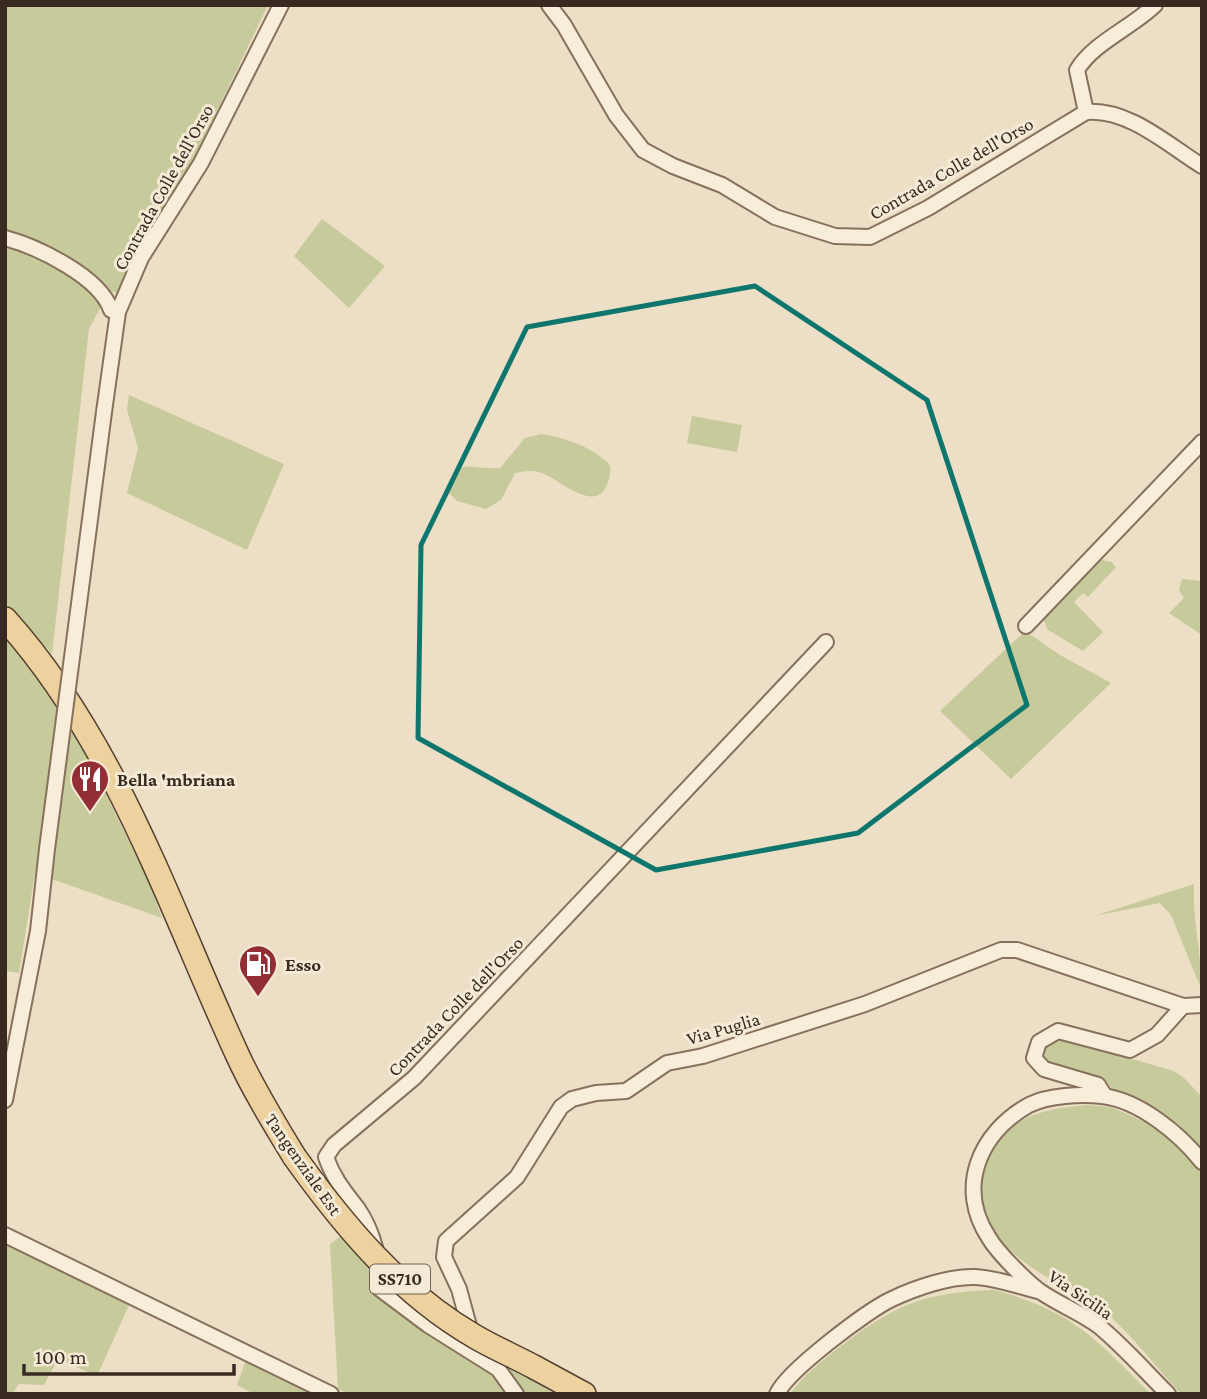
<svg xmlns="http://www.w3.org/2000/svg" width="1207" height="1399" font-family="'Crimson Pro',serif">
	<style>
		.green { fill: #c7ca9a }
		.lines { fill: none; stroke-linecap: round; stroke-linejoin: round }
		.minor-casing { stroke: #87715d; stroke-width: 18 }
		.primary-casing { stroke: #554030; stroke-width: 26 }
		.minor { stroke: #f7edd9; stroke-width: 14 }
		.primary { stroke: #edd2a0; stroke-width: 23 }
		.minor-bridge-casing { stroke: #87715d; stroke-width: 18; stroke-linecap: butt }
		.primary-bridge-casing { stroke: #554030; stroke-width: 26; stroke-linecap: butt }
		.minor-bridge { stroke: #f7edd9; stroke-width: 14 }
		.primary-bridge { stroke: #edd2a0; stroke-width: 23 }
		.marked { fill: none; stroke: #0f766e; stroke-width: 5; stroke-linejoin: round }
		.labels { text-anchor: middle; stroke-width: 6; stroke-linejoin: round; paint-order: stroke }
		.shield { fill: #f4ead5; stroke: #706456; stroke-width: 2 }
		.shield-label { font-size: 18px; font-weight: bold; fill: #382a20 }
		.street-label { font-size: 19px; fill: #382a20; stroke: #f4ead5 }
		.poi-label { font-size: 19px; font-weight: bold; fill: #382a20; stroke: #f4ead5; text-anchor: start }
	</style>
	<rect width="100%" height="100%" fill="#ecdfc6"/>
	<g class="green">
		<path d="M5,5H268L189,169L136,254L118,293L109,291L89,329L52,654L5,602Z"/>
		<path d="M322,219L385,266L349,308L294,256Z"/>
		<path d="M129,395L284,464L247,550L127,493L138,448L127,410Z"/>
		<path d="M692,416L742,425L737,452L687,443Z"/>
		<path d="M541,434C563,438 582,443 601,457C608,462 612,466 610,474C602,522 560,479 542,473C532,470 525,471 515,473L501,500L486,509L457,501L449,493C455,454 471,470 500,468L525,438Z"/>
		<path d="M1098,559L1111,562L1116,567L1088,597L1083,593L1074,602L1103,632L1083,651L1048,630L1041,614Z"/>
		<path d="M1182,579L1202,581V635L1169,613L1184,598L1179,590Z"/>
		<path d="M1025,631L1060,655L1111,683L1011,779L940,711Z"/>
		<path d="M5,632L80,741L146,875L162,918L35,873L19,973L5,971Z"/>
		<path d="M1194,884C1192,920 1202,955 1202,991L1171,915L1160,903L1094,916Z"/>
		<path d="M1054,1040H1067L1174,1071L1184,1078L1202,1097V1152L1179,1125L1161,1113L1116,1094L1108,1083L1098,1077L1053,1067L1044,1061L1042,1052L1046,1043Z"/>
		<path d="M1088,1105L1111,1107L1154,1126L1178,1143L1202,1172V1394H1181C1154,1365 1128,1329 1096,1305C1081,1293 1061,1286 1045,1276C998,1249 963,1203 992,1150C1012,1114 1051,1108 1088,1105Z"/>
		<path d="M341,1236L419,1308L500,1362L562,1394H348L338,1389L330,1244Z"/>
		<path d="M5,1241L130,1303L97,1376L58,1359L44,1385L19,1384L12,1394H5Z"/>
		<path d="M995,1290C1074,1312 1095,1338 1151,1394H790C804,1374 822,1361 841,1346C896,1304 925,1292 995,1290Z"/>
		<path d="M246,1360L322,1394H254L237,1385Z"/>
	</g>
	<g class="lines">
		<defs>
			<g id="minor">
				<path d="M549,5L564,25L616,115L643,150L673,166L722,185L775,217L835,236L870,237L928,208L1086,112C1128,108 1168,145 1202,166"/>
				<path d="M1086,112L1077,70C1093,43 1131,28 1155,5"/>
				<path d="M5,238C38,247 100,277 111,310L118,312"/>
				<path d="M104,412L118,312L141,258L201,163L281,5"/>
				<path d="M1026,626L1202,442"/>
				<path d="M1105,1096L1098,1085L1044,1069L1034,1058L1039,1042L1058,1031L1130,1050L1157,1035L1183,1006"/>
				<path d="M5,1100L38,931L47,849"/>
				<path d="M5,1235L331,1394"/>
				<path d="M472,1337L459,1289L444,1257L446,1241L517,1177L561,1107L572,1099L596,1093L626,1091L667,1063L703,1056L865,1004L1001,950H1017L1183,1006L1202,1005"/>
				<path d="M516,1394L498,1369L428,1325L380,1289C381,1262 373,1231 358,1209C345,1192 333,1178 326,1157L334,1145L414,1078L826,642"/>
				<path d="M777,1394C787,1371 868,1310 892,1299C915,1288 950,1276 975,1277C996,1278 1018,1286 1038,1291"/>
				<path d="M1168,1394C1146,1372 1124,1347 1100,1327C1082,1313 1060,1305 1041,1292C1027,1282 998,1253 989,1238C956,1188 979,1133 1029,1105C1049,1095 1081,1094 1102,1096C1139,1100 1180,1134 1202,1162"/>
			</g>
			<g id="primary">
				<path d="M5,619C116,742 169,906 237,1054C253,1089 274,1123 294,1156"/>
				<path d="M536,1368L584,1394"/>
			</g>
		</defs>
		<use href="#minor" class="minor-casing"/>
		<use href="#primary" class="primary-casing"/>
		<use href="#minor" class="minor"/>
		<use href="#primary" class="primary"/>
		<defs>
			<path id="minor-bridge" d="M47,849L104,412"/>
			<path id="primary-bridge" d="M294,1156C343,1225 400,1293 474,1336C494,1348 516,1357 536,1368"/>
		</defs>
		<use href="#minor-bridge" class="minor-bridge-casing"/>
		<use href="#primary-bridge" class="primary-bridge-casing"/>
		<use href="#minor-bridge" class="minor-bridge"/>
		<use href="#primary-bridge" class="primary-bridge"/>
	</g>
	<path class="marked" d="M755,286L927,400L1027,705L858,833L656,870L418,738L421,545L527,327Z"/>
	<defs>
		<symbol id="restaurant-pin" viewBox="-11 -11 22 30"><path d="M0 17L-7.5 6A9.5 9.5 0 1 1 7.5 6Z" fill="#932f34" stroke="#f4ead5"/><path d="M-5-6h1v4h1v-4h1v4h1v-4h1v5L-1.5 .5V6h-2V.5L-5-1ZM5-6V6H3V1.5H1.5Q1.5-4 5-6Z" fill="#fff"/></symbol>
		<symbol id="fuel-pin" viewBox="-11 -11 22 30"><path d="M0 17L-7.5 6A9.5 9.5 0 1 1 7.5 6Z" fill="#932f34" stroke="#f4ead5"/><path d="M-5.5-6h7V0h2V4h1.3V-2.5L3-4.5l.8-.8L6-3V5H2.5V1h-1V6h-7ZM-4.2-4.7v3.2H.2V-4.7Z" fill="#fff"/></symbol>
	</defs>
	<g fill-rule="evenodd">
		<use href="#restaurant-pin" x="68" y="757" width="44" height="60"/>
		<use href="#fuel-pin" x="236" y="942" width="44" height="60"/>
	</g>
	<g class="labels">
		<rect class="shield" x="370" y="1264.5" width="60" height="29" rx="5"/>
		<g class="shield-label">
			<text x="400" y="1285">SS710</text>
		</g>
		<g class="street-label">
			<text transform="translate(951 168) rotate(-30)" y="7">Contrada Colle dell'Orso</text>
			<text transform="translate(163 187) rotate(-61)" y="7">Contrada Colle dell'Orso</text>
			<text transform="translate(455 1006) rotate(-46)" y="7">Contrada Colle dell'Orso</text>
			<text transform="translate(723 1028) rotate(-16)" y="7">Via Puglia</text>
			<text transform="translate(304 1164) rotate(55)" y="7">Tangenziale Est</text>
			<text transform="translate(1081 1294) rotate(34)" y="7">Via Sicilia</text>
		</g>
		<g class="poi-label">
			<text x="117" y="786">Bella 'mbriana</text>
			<text x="285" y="971">Esso</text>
		</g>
	</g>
	<rect width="1207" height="1399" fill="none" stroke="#382a20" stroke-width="14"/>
	<path d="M24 1364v10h210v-10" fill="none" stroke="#382a20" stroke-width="3.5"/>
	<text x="35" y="1364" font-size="21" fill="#382a20" stroke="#f4ead5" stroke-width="5" paint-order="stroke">100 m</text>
</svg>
